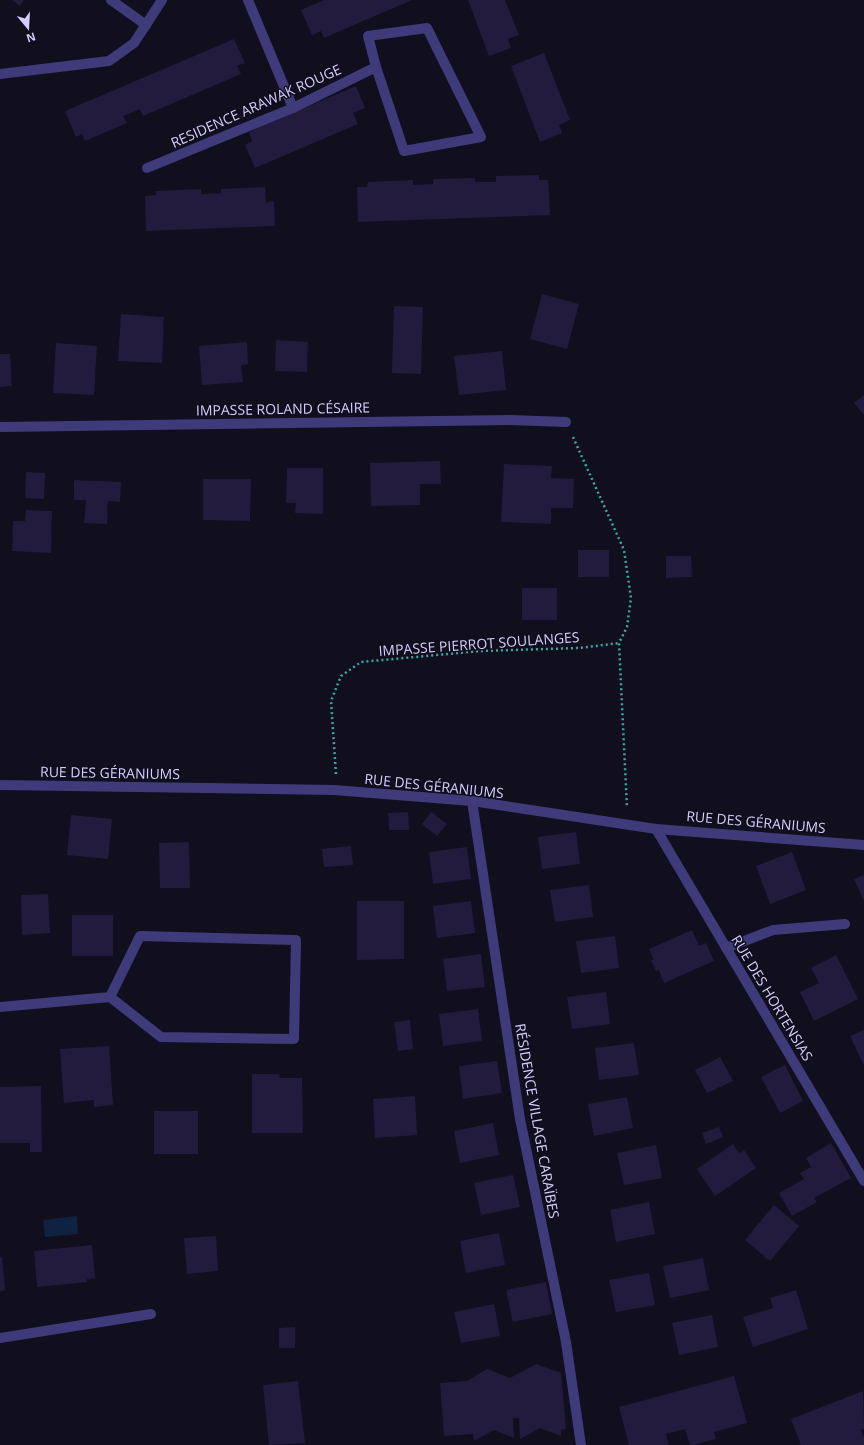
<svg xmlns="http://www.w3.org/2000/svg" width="864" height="1445" font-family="'Open Sans',sans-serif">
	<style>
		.water { fill: #0f2241 }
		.building { fill: #221b3e }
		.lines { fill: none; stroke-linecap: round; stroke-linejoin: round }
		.path { stroke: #35a9a3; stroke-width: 2.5; stroke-dasharray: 2 3; stroke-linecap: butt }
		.minor { stroke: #3f3b7a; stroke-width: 10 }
		.labels { text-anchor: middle; stroke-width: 3; stroke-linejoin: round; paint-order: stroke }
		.street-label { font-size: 14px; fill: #d4cefc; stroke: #110e1e }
	</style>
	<rect width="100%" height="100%" fill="#110e1e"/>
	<path class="water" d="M77,1216L78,1234L45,1237L43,1220Z"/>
	<g class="building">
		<path d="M12,0H24L20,6Z"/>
		<path d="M324,0H412L324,38L321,31L312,35L301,10Z"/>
		<path d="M468,0H505L519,35L508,39L511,48L489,56Z"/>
		<path d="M234,39L245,63L237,66L241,74L143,116L140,109L131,113L123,116L127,123L85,141L82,134L76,137L65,111Z"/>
		<path d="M544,53L570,120L559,125L562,133L540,142L511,66Z"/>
		<path d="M356,86L365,108L353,113L358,124L255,168L245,145L252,141L249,132Z"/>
		<path d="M539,175V180H548L550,215L358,222L357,187H367L368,182L413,180V185L433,184V179L475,178V182H496V176Z"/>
		<path d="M265,187L266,202L274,201L275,226L146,231L145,196L156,195V191L201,189V194L221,193V189Z"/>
		<path d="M542,294L579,304L567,349L530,339Z"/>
		<path d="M394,306L423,307L421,374L392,373Z"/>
		<path d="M121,314L164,317L162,363L118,361Z"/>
		<path d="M276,340L308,342L307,372L275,371Z"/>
		<path d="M247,342L248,364L241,365L243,382L202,385L199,346Z"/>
		<path d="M56,343L97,346L94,395L53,393Z"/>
		<path d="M502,351L506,390L459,395L454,356Z"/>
		<path d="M0,354H10L12,386L0,387Z"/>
		<path d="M864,395V415L854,403Z"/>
		<path d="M438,461H440L441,484H420V505L371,506L370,463Z"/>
		<path d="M504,464L552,466L551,478L574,479L573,508H551V524L501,522Z"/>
		<path d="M287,468H323V514L295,513L296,503H286Z"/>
		<path d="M26,472L45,473L44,499L25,498Z"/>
		<path d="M203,479H251L250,521L203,520Z"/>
		<path d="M74,480L121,482L120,502L108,501L107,524L84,523L86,500H74Z"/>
		<path d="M26,510L52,511L51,553L12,551L13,521H25Z"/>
		<rect x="578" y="550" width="31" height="27"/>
		<path d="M666,556H691L692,577L666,578Z"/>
		<rect x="522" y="588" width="35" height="32"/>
		<path d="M408,812L409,830H389L388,813Z"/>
		<path d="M431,812L447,824L437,836L422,824Z"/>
		<path d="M71,815L112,819L108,859L67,855Z"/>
		<path d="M576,832L580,864L542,869L538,837Z"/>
		<path d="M189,842L190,888H160L159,843Z"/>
		<path d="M351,846L353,865L324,867L322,849Z"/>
		<path d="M467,847L471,879L433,884L429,852Z"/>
		<path d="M792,852L806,890L770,904L756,866Z"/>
		<path d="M864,875V901L854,879Z"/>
		<path d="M589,885L593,917L555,922L550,890Z"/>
		<path d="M48,894L50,933L22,935L21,895Z"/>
		<path d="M357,901H404V959L357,960Z"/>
		<path d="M471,901L475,933L437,938L433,906Z"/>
		<rect x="72" y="915" width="41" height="41"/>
		<path d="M692,930L699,946L706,943L714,961L664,983L659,970L656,971L651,960H654L649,949Z"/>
		<path d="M615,936L619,968L581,973L576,941Z"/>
		<path d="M481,954L485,987L447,991L443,959Z"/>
		<path d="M836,955L858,999L814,1021L800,992L819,983L811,968Z"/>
		<path d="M606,992L610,1024L572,1029L567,997Z"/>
		<path d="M478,1009L482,1041L443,1046L439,1014Z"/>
		<path d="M410,1020L413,1049L398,1051L394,1022Z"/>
		<path d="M864,1030V1066L850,1036Z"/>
		<path d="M634,1043L639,1075L599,1080L595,1048Z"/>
		<path d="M109,1046L113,1105L94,1107V1100L64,1103L60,1049Z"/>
		<path d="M720,1057L733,1081L707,1093L695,1070Z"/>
		<path d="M497,1061L502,1093L463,1099L459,1066Z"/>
		<path d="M785,1065L803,1101L780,1113L761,1077Z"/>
		<path d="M252,1074H279L280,1078H302L303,1133H252Z"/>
		<path d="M41,1086L42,1152H30V1143H0V1087Z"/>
		<path d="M415,1096L417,1135L375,1138L373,1099Z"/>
		<path d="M627,1097L633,1128L594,1136L588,1104Z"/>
		<rect x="154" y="1111" width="44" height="43"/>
		<path d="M493,1123L499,1155L460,1163L454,1131Z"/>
		<path d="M719,1127L723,1137L706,1144L702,1133Z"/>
		<path d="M831,1143L851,1178L814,1198L817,1202L792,1216L779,1193L804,1179L800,1173L811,1167L806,1158Z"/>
		<path d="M733,1144L739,1153L744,1150L756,1168L715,1196L697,1169Z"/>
		<path d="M656,1145L662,1178L624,1185L617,1153Z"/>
		<path d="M513,1175L520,1207L481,1215L474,1183Z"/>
		<path d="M649,1202L655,1234L616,1242L610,1210Z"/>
		<path d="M774,1205L799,1226L770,1261L745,1240Z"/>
		<path d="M499,1233L505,1265L466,1273L460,1241Z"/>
		<path d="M216,1236L218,1271L187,1274L184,1238Z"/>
		<path d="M92,1245L95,1278L87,1279V1282L37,1287L34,1251Z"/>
		<path d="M0,1257H2L5,1290L0,1291Z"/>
		<path d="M703,1258L709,1290L670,1298L663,1266Z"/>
		<path d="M649,1273L655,1305L616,1312L609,1280Z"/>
		<path d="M546,1282L552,1314L513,1322L506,1290Z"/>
		<path d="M796,1290L808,1329L753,1347L743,1317L773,1308L770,1298Z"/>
		<path d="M494,1304L500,1336L461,1343L454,1312Z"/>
		<path d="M712,1315L718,1347L679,1355L672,1323Z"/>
		<path d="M295,1327V1348H279V1328Z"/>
		<path d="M536,1364L561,1373L566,1429L561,1430V1436L540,1428L520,1439L519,1418H513L514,1438L494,1430L474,1441L473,1434L444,1436L440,1383L467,1381L487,1369L510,1378Z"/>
		<path d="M734,1376L747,1423L714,1432L716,1439L693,1445H690L685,1429L666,1434L669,1445H629L619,1407Z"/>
		<path d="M298,1381L305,1443L269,1445L263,1385Z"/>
		<path d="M863,1391L864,1429L861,1430L864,1438V1445H801L791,1419Z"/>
	</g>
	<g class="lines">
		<g class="path">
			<path d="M573,437L624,550L631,598L627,627L619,643L627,808"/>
			<path d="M336,774L331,701L341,676L361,662L480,651L579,648L619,643"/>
		</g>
		<g class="minor">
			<path d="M111,0L146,25"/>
			<path d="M248,0L293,108"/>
			<path d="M427,28L481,137L404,151L376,67L368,36Z"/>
			<path d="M0,74L109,61L134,43L162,0"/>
			<path d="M147,168L293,108L376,67"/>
			<path d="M0,427L510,420L566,422"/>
			<path d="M0,785L334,790L472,801L656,829L864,845"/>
			<path d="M472,801L520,1119L566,1342L581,1445"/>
			<path d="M656,829L864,1181"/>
			<path d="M726,948L773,930L845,924"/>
			<path d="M0,1007L110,997L161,1037L294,1039L296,940L140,936L110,997"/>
			<path d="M0,1338L151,1314"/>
		</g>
	</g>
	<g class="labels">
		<g class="street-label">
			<text transform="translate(256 106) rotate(-24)" y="5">RESIDENCE ARAWAK ROUGE</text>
			<text transform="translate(283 409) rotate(-1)" y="5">IMPASSE ROLAND CÉSAIRE</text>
			<text transform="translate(479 644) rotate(-4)" y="5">IMPASSE PIERROT SOULANGES</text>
			<text transform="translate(110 773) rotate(1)" y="5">RUE DES GÉRANIUMS</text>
			<text transform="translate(434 786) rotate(6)" y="5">RUE DES GÉRANIUMS</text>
			<text transform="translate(756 822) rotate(5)" y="5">RUE DES GÉRANIUMS</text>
			<text transform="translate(772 998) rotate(59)" y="5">RUE DES HORTENSIAS</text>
			<text transform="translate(537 1121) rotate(80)" y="5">RÉSIDENCE VILLAGE CARAÏBES</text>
		</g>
	</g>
	<g transform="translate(28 28) rotate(162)" stroke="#110e1e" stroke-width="3" paint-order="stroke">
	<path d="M0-3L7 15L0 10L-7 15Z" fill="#d4cefc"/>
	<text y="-6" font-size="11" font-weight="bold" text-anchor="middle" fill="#d4cefc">N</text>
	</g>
</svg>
